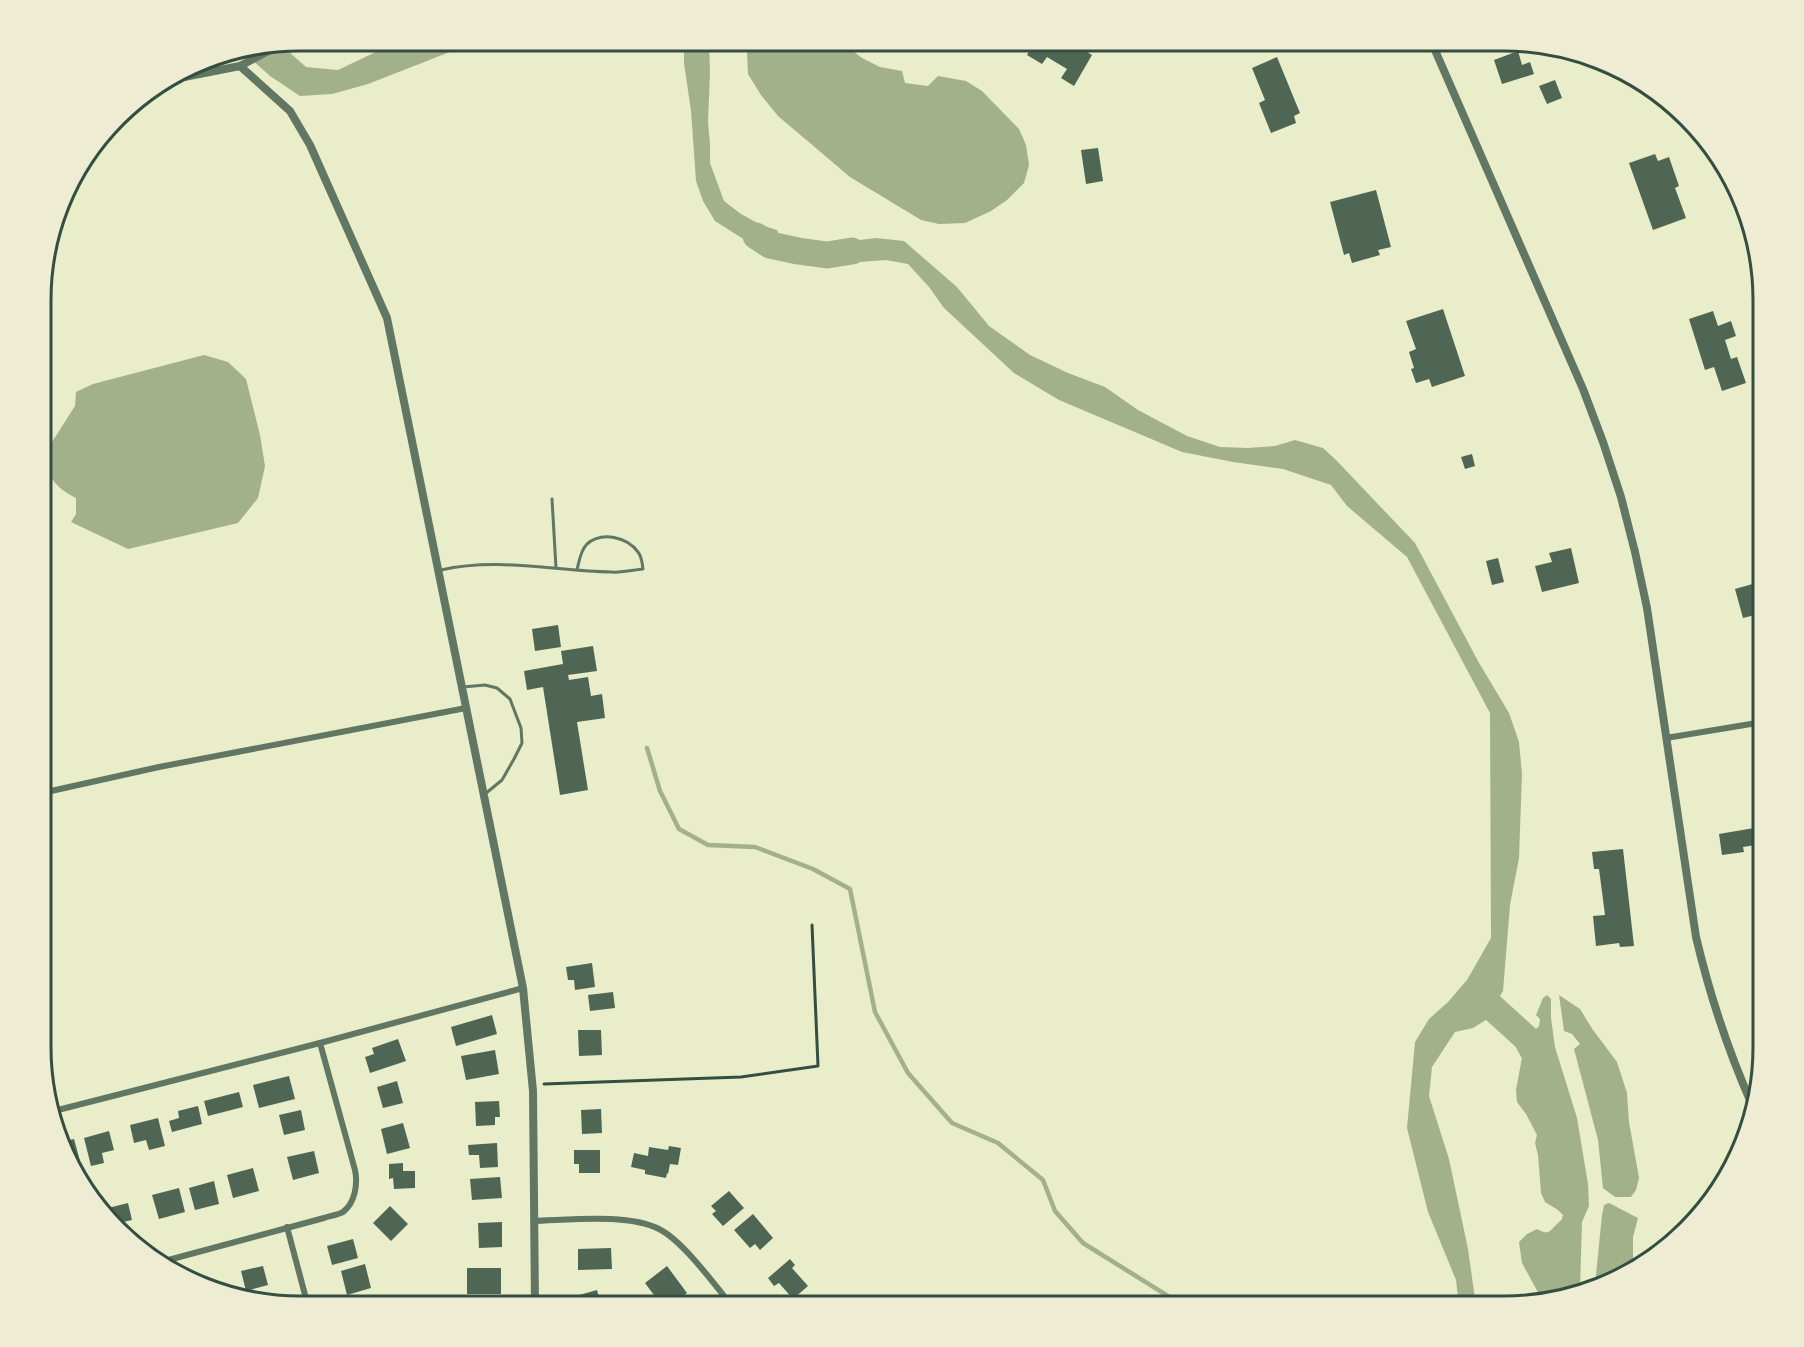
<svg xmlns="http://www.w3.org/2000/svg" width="1804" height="1347" font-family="Overpass,sans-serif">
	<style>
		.water { fill: #a3b18a }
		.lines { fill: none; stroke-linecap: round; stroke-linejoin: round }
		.stream { stroke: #a3b18a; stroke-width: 4.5 }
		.river { stroke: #a3b18a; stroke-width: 27 }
		.building { fill: #4f6655 }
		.path { stroke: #344e41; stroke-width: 3 }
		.service { stroke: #617663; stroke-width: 3 }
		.minor { stroke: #617663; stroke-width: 6 }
		.tertiary { stroke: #617663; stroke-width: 8 }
		.rim { fill: none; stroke: #344e41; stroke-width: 3 }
	</style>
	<rect width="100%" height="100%" fill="#e9edc9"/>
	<g class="water">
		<path d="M399,41H478L368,84L332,94L300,96L270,76L241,50L280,44L306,67L338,70Z"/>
		<path d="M684,41H709L710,73L708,122L710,144V163L724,201L741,214L761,225L777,230L782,243L793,252L807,255L821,253L833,245L860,240L876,238L904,241L957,287L989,326L1030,355L1068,373L1105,387L1138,410L1187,436L1220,447L1248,448L1275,446L1295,440L1323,448L1336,460L1415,543L1478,661L1509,713L1519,742L1522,774L1519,858L1510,905L1503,991L1486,1020L1473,1028L1455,1032L1432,1067L1429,1096L1449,1159L1468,1249L1476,1306H1459L1456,1280L1428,1212L1407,1128L1415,1042L1429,1019L1448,1002L1467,980L1491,938L1490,713L1407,557L1347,506L1331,485L1283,469L1233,462L1182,452L1059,400L1014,373L944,308L929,287L908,264L886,260L808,266L775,259L715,221L703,201L696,181L691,111L684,63Z"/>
		<path d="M753,41H840L862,58L880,67L902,71L905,83L928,86L938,76L966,81L982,91L1019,129L1026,145L1029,165L1024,183L1007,200L991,211L965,223L939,224L921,220L850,177L778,116L761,95L748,74L747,53Z"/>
		<path d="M204,355L228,362L246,379L260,435L265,466L258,498L238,523L128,549L71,522L76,514V498C53,486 49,478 45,453L75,406L76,392L93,384Z"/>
		<path d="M1547,995L1551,999V1018L1555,1047L1577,1118L1588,1184L1589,1206L1582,1222L1580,1289L1541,1298L1522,1263L1519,1242L1527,1234L1537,1229C1550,1236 1549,1231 1558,1223C1563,1218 1561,1222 1563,1215L1558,1210L1545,1202L1541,1193L1538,1155L1535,1143L1537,1135L1526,1114L1517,1102L1516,1090L1523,1052L1530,1035L1539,1026L1540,1019L1536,1015L1543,998Z"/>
		<path d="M1559,995L1580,1009L1593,1030L1617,1062L1627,1093L1629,1122L1639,1178L1636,1190L1631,1197H1615L1603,1188L1598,1140L1574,1049L1580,1044L1572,1034L1564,1031Z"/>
		<path d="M1609,1203L1638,1218L1633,1237V1268L1618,1280L1595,1285L1602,1215L1604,1205Z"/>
	</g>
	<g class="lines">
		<path class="stream" d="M647,748L660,791L679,829L708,845L755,847L813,869L850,889L875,1012L908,1073L952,1123L998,1143L1043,1180L1055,1211L1083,1243L1184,1306"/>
		<g class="river">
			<path d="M756,236L770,245L798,251L827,255L852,251"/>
			<path d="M1489,976L1483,999L1526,1038L1545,1072"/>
		</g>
	</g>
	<g class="building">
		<path d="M867,41H938V45H866Z"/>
		<path d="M1035,41H1069L1092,55L1074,86L1061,78L1067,69L1047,57L1042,64L1027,55Z"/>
		<path d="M1518,51L1522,65L1530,62L1534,74L1502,84L1494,60Z"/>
		<path d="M1277,57L1300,113L1294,116L1296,123L1271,133L1259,103L1265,100L1252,68Z"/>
		<path d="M1555,80L1562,98L1547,104L1539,86Z"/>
		<path d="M1098,148L1103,181L1086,184L1081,150Z"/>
		<path d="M1655,154L1658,161L1669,157L1679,186L1675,188L1686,218L1653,230L1629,163Z"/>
		<path d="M1376,190L1391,247L1378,250L1380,255L1352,263L1349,253L1344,255L1330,202Z"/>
		<path d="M1443,309L1465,376L1432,387L1429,379L1416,383L1411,369L1414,368L1409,352L1416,349L1406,321Z"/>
		<path d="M1713,311L1718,326L1731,321L1736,336L1725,340L1731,359L1737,357L1746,383L1722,391L1714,367L1705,370L1689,319Z"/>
		<path d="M1472,454L1475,466L1465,469L1461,457Z"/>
		<path d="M1571,548L1579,583L1542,592L1535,566L1552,562L1549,553Z"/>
		<path d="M1498,558L1504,582L1492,585L1486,561Z"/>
		<path d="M1763,581V613L1743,618L1735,589Z"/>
		<path d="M558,625L561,647L535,651L532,629Z"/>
		<path d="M593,646L597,671L568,675L569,680L588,677L591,696L602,694L605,718L577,722L588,790L560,795L543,687L527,690L524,671L563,664L561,651Z"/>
		<path d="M1760,827L1762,844L1743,847L1744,852L1722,855L1719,834Z"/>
		<path d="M1623,849L1634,946L1620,947L1619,943L1596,946L1593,916L1605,915L1599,869H1594L1592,852Z"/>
		<path d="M592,963L595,987L575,990L574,980H568L566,967Z"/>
		<path d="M613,992L615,1008L590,1011L588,995Z"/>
		<path d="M492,1015L497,1034L456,1046L451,1027Z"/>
		<path d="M578,1030H601L602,1055L579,1056Z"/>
		<path d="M398,1039L406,1061L370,1073L365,1057L374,1054L372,1048Z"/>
		<path d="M495,1050L499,1074L466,1080L461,1056Z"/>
		<path d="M289,1076L295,1099L259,1108L253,1085Z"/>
		<path d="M397,1081L403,1103L383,1108L377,1087Z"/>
		<path d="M239,1092L243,1107L208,1116L204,1101Z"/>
		<path d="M499,1101L500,1117H495V1125L476,1126L475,1102Z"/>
		<path d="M198,1106L202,1124L172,1132L169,1121L179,1118L178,1111Z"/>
		<path d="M601,1109L602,1133L582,1134L581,1110Z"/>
		<path d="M301,1110L305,1130L284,1135L279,1115Z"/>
		<path d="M158,1118L165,1146L149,1150L146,1140L134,1143L130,1125Z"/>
		<path d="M403,1123L410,1148L387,1154L381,1129Z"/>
		<path d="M109,1131L114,1150L102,1153L104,1163L91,1166L84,1138Z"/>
		<path d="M74,1139L80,1161L69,1164L62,1142Z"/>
		<path d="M497,1143L498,1167L480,1168L479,1155H469L468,1145Z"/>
		<path d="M669,1146L681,1148L678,1165L670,1164L668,1174L667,1173L666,1178L645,1174V1170L631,1167L634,1153L648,1156L649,1147L668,1150Z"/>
		<path d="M574,1150H600V1173H579V1164H574Z"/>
		<path d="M314,1151L319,1173L293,1180L287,1157Z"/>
		<path d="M403,1163V1171H415V1188L394,1189L393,1178L389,1179V1164Z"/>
		<path d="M253,1168L259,1191L233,1198L227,1175Z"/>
		<path d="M500,1177L502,1198L472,1200L470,1179Z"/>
		<path d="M214,1181L219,1204L195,1210L189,1188Z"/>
		<path d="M179,1188L185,1212L159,1219L152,1195Z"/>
		<path d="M729,1191L744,1208L723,1226L712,1214L716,1211L711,1206Z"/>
		<path d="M128,1203L132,1220L123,1222L125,1228L119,1230L104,1209Z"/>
		<path d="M390,1206L408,1224L391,1241L373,1223Z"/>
		<path d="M753,1214L773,1238L760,1250L755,1244L750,1248L734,1230Z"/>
		<path d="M502,1222V1247L479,1248L478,1223Z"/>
		<path d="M353,1239L358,1258L332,1265L327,1246Z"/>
		<path d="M611,1248L612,1269L578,1270V1249Z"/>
		<path d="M790,1259L795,1265L792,1268L808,1286L793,1299L779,1283L774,1286L768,1278Z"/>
		<path d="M365,1264L371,1288L347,1295L341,1271Z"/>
		<path d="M263,1266L268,1285L246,1291L241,1271Z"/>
		<path d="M667,1266L687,1293L670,1306H662L645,1283Z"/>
		<rect x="467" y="1268" width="34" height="26"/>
		<path d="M205,1279L207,1288L193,1282Z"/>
		<path d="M597,1290L600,1301L609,1299L611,1306H582L579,1295Z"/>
		<path d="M820,1297L828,1306H810Z"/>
		<path d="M499,1301L500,1306H473L472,1303Z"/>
	</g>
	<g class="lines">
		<path class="path" d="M544,1084L741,1077L818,1066L812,925"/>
		<g class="service">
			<path d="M552,499L556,568"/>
			<path d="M441,570C498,557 554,571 611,572C622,573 633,570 643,569C642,563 642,557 638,552C627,537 602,531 587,544C580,551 579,562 577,570"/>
			<path d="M463,687L485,685L497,688L510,699L521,728L522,743L514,759L502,780L485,794"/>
		</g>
		<g class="minor">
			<path d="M1666,738L1763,722"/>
			<path d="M42,793L159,767L466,708"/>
			<path d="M54,1111L320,1043L523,988"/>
			<path d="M534,1221C569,1220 629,1213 659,1229C683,1241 714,1284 732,1306"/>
			<path d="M287,1227L308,1306"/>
			<path d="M161,1262L324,1218C329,1216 338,1215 343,1212C355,1203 358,1184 355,1170L320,1043"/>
		</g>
		<g class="tertiary">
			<path d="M1431,41L1583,389L1603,442L1621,497L1635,552L1647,608L1696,937C1710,996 1728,1051 1753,1107"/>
			<path d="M240,66L290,111L310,145L387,318L523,988L533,1091L535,1306"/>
			<path d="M174,79L240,66L281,44"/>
		</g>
	</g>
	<path d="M0 0H1804V1347H0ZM300 51H1504A249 249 0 0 1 1753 300V1047A249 249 0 0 1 1504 1296H300A249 249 0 0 1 51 1047V300A249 249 0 0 1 300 51Z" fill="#eeecd3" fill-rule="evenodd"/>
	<path class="rim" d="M300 51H1504A249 249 0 0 1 1753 300V1047A249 249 0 0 1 1504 1296H300A249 249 0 0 1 51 1047V300A249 249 0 0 1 300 51Z"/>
</svg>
